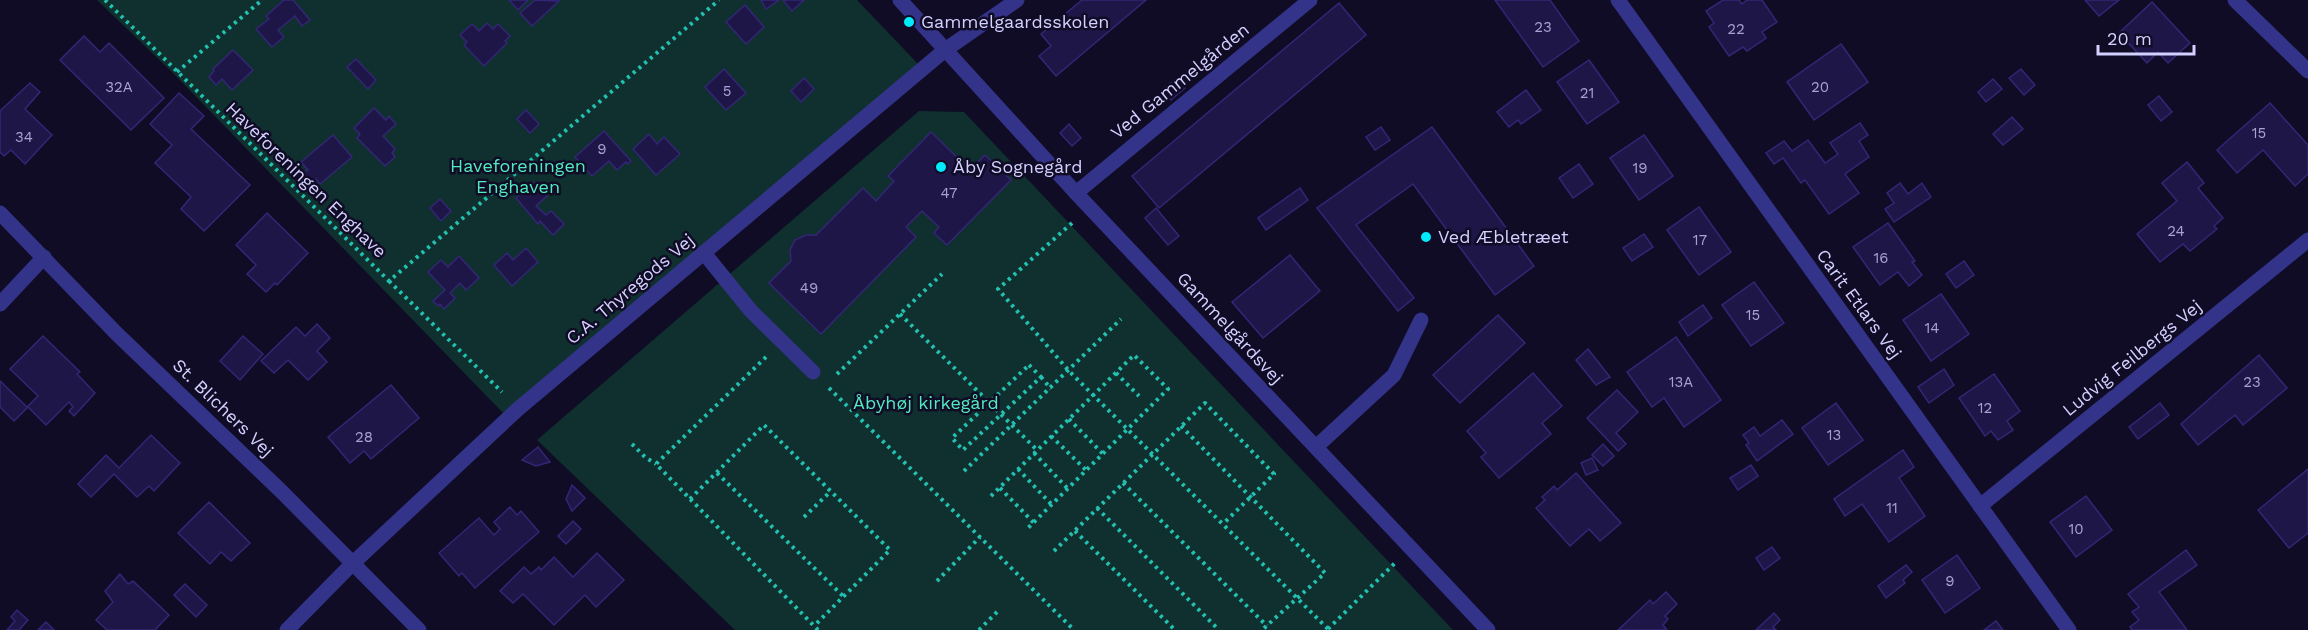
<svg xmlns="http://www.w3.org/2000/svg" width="2308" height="630" font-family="'Work Sans',sans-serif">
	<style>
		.green { fill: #0f302e }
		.building { fill: #1f1648; stroke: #332676; stroke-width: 1.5 }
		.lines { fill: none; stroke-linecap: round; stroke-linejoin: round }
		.path { stroke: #23c1b2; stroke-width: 4; stroke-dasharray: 3 4.5; stroke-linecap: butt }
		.minor { stroke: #333389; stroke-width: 15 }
		.poi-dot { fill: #00ebfb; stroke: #100c25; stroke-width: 2 }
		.labels { text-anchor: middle; stroke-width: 5; stroke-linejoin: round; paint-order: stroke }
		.number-label { font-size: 15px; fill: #a7a2d1 }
		.poi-label { font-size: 18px; fill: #d4d0ff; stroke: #100c25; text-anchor: start }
		.street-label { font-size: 18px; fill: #d4d0ff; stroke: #100c25 }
		.park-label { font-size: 18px; fill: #51ebbf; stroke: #100c25 }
	</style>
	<rect width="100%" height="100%" fill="#100c25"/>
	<g class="green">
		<path d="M97,0H857L921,67L506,416L173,73Z"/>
		<path d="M919,111L964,112L1453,630H735L537,440Z"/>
	</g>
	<g class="building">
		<path d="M284,0H293L310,20L302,26L295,16L278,30L284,37L272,47L256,29L269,19L266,16Z"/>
		<path d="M509,0H528L518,10Z"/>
		<path d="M535,0L559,1L532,26L520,13Z"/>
		<path d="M761,0H779L766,9Z"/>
		<path d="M783,0H804L792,11Z"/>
		<path d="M1082,0H1146L1056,76L1039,56L1051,46L1041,34Z"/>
		<path d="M1495,0H1550L1579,41L1543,67Z"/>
		<path d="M1723,0H1739L1742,4L1747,0H1762L1777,22L1762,32L1766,38L1747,51L1743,47L1729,56L1709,27L1714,23L1706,11Z"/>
		<path d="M2085,0H2119L2099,16Z"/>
		<path d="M2152,2L2190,43L2168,63L2158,52L2147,63L2119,33Z"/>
		<path d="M1339,3L1366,35L1159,208L1132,176Z"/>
		<path d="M745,5L764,27L746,44L726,22Z"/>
		<path d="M487,23L493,29L498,24L510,36L505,41L507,43L484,66L464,45L467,42L460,35L472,24L479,31Z"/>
		<path d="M84,36L100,52L109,43L164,98L131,130L60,60Z"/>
		<path d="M1841,44L1868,82L1814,120L1787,82Z"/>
		<path d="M233,50L253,70L232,90L222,79L216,85L209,77L214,71L213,69Z"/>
		<path d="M356,59L376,80L368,89L347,67Z"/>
		<path d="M1589,60L1619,102L1587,124L1557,82Z"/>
		<path d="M724,69L746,93L726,110L705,87Z"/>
		<path d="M2021,69L2035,85L2024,95L2009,78Z"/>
		<path d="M804,78L814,89L801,102L791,91Z"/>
		<path d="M1177,78L1185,88L1171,100L1163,89Z"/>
		<path d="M1993,79L2002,89L1986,102L1978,92Z"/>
		<path d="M30,83L40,92L25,109L52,135L25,164L11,150L4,156L0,152V111Z"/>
		<path d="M1526,90L1541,110L1521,124L1518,120L1509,127L1497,112Z"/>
		<path d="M179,93L204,116L191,129L250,185L204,231L181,209L191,197L155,163L172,145L150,124Z"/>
		<path d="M2159,96L2172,112L2161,121L2148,105Z"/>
		<path d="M2270,103L2308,145V174L2295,186L2263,150L2237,173L2217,150Z"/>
		<path d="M374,108L386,120L389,116L396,124L383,136L395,149L392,153L395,157L385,166L357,138L360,134L354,128Z"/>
		<path d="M526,110L539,124L530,133L517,119Z"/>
		<path d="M2012,117L2023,129L2003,145L1993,134Z"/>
		<path d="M1860,123L1868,135L1859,141L1869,157L1845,174L1859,193L1829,214L1805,180L1801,183L1783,158L1774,164L1766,153L1784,141L1792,151L1808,140L1825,163L1838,154L1830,143Z"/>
		<path d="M1069,124L1081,138L1072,146L1060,133Z"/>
		<path d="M1381,127L1390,140L1375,150L1366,137Z"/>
		<path d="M1432,127L1534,266L1495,295L1413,184L1356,225L1414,298L1398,311L1317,208Z"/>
		<path d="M604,131L631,161L628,164L626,162L617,170L609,161L592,176L575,157Z"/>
		<path d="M931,132L970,170L985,155L1011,180L947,245L934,233L939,227L922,211L906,227L916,237L821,334L769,283L791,261L790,250L795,240L806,235H816L863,188L876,201L894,181L888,176Z"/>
		<path d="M649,134L657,144L664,137L680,154L656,175L633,149Z"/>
		<path d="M333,135L352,157L320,184L316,179L312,183L304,173L308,170L301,162Z"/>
		<path d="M1644,135L1673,176L1639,200L1610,158Z"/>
		<path d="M2187,162L2204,183L2198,188L2223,218L2214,226L2217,229L2190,251L2183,244L2160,262L2137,234L2177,201L2162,183Z"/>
		<path d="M1579,164L1593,184L1573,198L1559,178Z"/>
		<path d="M534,182L547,196L536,206L546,215L551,211L564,224L553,235L540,221L538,224L516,198Z"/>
		<path d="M1900,183L1908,194L1922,183L1931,197L1894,222L1885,209L1894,203L1887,193Z"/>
		<path d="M1300,188L1308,200L1266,230L1258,218Z"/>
		<path d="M440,199L451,211L441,221L430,208Z"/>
		<path d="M1699,207L1731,252L1699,275L1667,230Z"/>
		<path d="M1156,208L1179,236L1168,245L1145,218Z"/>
		<path d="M267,213L308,253L277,285L275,283L266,292L247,274L256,265L236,245Z"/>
		<path d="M1888,223L1915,261L1912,262L1922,275L1909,286L1898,272L1880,285L1853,247Z"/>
		<path d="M1644,234L1653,247L1632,261L1623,248Z"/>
		<path d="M526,248L538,262L512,286L494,265L507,253L513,260Z"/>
		<path d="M1290,255L1320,291L1263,338L1232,302Z"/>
		<path d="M459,256L479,278L466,290L460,283L450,293L455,298L444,309L440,304L438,306L433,301L445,290L428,272L441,260L448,267Z"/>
		<path d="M1964,261L1974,275L1956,288L1946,274Z"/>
		<path d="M1754,282L1784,323L1751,346L1722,305Z"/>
		<path d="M1941,294L1969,334L1931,361L1903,320Z"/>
		<path d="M1703,305L1712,318L1688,336L1679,322Z"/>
		<path d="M1498,315L1525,343L1460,403L1433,375Z"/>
		<path d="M317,324L330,338L317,351L327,362L308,380L288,360L274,373L261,361L296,327L305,336Z"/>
		<path d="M43,336L80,372L77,374L95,393L74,416L69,411L73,407L69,402L46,425L28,407L14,421L0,407V381L27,407L38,396L10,369Z"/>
		<path d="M243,336L263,354L240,380L220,361Z"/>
		<path d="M1676,337L1721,400L1684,427L1664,398L1652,407L1627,372Z"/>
		<path d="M1588,349L1610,377L1596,385L1576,360Z"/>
		<path d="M2259,355L2287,388L2243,425L2235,415L2198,445L2181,424Z"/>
		<path d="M1944,369L1954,385L1929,403L1918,387Z"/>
		<path d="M1533,373L1562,406L1542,423L1551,434L1499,478L1481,457L1486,453L1467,431Z"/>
		<path d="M1994,374L2020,411L2007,421L2013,430L1998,440L1991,431L1985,436L1959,398Z"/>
		<path d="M391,385L419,418L371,459L364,451L350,463L328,437Z"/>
		<path d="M1617,390L1638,412L1616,433L1626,444L1618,451L1587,418Z"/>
		<path d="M1836,403L1863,440L1828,465L1802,428Z"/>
		<path d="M2160,403L2169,415L2138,439L2129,427Z"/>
		<path d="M1782,420L1793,434L1757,461L1746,445L1749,443L1743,435L1754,427L1760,436Z"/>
		<path d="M151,435L180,463L154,491L149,486L137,497L114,474L91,497L78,484L106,455L119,468Z"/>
		<path d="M1603,444L1614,456L1603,466L1592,455Z"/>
		<path d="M538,447L550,462L536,466L522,460Z"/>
		<path d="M1903,450L1914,467L1899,478L1925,516L1889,542L1862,504L1845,516L1834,499Z"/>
		<path d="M1592,458L1598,470L1586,475L1581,463Z"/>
		<path d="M1751,465L1758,476L1738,490L1730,478Z"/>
		<path d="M2308,469V533L2289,548L2258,510Z"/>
		<path d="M1576,473L1621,523L1600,541L1589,529L1570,546L1536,508L1545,500L1542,497L1554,486L1557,490Z"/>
		<path d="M572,485L585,498L572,511L566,499Z"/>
		<path d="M2086,496L2112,530L2076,557L2050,522Z"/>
		<path d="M209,502L250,543L231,561L221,552L210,564L178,533Z"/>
		<path d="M510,507L517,515L521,511L539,532L475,588L462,573L459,576L439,553L479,518L494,535L500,529L494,522Z"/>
		<path d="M573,521L581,529L566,544L558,536Z"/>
		<path d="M1772,547L1780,558L1764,570L1756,558Z"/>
		<path d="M2186,550L2197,565L2159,592L2187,630H2132L2130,627L2139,620L2132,612L2139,607L2128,594Z"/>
		<path d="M597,553L624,580L596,607L585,595L554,625L523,594L513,603L500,591L524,567L531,574L539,567L541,570L554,557L573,577Z"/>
		<path d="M1957,555L1980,588L1945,613L1922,580Z"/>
		<path d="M1906,565L1912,572L1903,580L1905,583L1886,598L1878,586Z"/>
		<path d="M120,574L128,584L133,581L169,615L155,630H107L96,620L113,602L105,591Z"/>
		<path d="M185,584L207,605L196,617L174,595Z"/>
		<path d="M1666,592L1677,604L1665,616L1668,619L1663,625L1667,630H1618L1650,600L1653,604Z"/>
		<path d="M17,610L28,620L19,630H7L15,621L11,617Z"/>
		<path d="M1774,613L1780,620L1773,627L1776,630H1756Z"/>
		<path d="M1996,621L2003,630H1984Z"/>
		<path d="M46,622L54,630H38Z"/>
	</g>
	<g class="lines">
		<g class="path">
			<path d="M105,0L389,281L719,0"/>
			<path d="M177,72L262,0"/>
			<path d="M1072,223L998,289L1069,371L1329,630"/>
			<path d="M389,281L502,392"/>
			<path d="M900,314L1037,450"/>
			<path d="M766,357L656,464L818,630"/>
			<path d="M1029,365L1041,377L963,450L952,438Z"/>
			<path d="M1116,373L1139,396"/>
			<path d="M837,374L942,274"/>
			<path d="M1041,377L1051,389"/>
			<path d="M829,388L1074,630"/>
			<path d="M1069,419L1103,454"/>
			<path d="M1181,426L1325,573L1262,630"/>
			<path d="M1051,436L1086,470"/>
			<path d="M632,444L645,457L656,464"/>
			<path d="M1034,453L1068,489"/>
			<path d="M1018,469L1052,505"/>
			<path d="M964,471L1121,319"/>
			<path d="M717,473L844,597"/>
			<path d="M1123,483L1267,626"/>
			<path d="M1000,488L1034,523"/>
			<path d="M991,496L1134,355L1168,389L1026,530"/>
			<path d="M690,499L764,425L890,550L814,626"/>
			<path d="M1097,508L1219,630"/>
			<path d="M804,517L831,491"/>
			<path d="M1075,531L1175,630"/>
			<path d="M1054,551L1205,403L1274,474L1223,524"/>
			<path d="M937,581L980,537"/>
			<path d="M1328,629L1395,563"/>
			<path d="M979,630L1000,609"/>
		</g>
		<g class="minor">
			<path d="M900,0L1076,193L1488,630"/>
			<path d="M1618,0L2069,630"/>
			<path d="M2235,0L2308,71"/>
			<path d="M1076,193L1310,0"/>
			<path d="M0,213L117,334L282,492L419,630"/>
			<path d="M704,253L751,311L813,372"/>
			<path d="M0,304L44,257"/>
			<path d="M1316,447L1394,375L1421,320"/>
			<path d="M1980,506L2308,240"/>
			<path d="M287,630L352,564L518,409L945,50L1017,0"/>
		</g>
	</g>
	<g class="poi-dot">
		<circle cx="909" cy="22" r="6"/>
		<circle cx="941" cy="167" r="6"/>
		<circle cx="1426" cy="237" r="6"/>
	</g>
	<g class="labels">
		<g class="number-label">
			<text x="1543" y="32">23</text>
			<text x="1736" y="34">22</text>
			<text x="119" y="92">32A</text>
			<text x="1820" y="92">20</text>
			<text x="727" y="96">5</text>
			<text x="1587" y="98">21</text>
			<text x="2259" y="138">15</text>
			<text x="24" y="142">34</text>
			<text x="602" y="154">9</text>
			<text x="1640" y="173">19</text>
			<text x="949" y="198">47</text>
			<text x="2176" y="236">24</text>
			<text x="1700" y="245">17</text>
			<text x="1881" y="263">16</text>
			<text x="809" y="293">49</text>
			<text x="1753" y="320">15</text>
			<text x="1932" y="333">14</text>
			<text x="1681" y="387">13A</text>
			<text x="2252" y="387">23</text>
			<text x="1985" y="413">12</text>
			<text x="1834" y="440">13</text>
			<text x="364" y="442">28</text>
			<text x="1892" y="513">11</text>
			<text x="2076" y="534">10</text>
			<text x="1950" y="586">9</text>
		</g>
		<g class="poi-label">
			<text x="921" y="28">Gammelgaardsskolen</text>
			<text x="953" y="173">Åby Sognegård</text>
			<text x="1438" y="243">Ved Æbletræet</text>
		</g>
		<g class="street-label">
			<text transform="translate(1180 81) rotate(-39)" y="6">Ved Gammelgården</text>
			<text transform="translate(306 180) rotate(44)" y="6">Haveforeningen Enghave</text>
			<text transform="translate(630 289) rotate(-40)" y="6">C.A. Thyregods Vej</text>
			<text transform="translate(1859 304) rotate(54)" y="6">Carit Etlars Vej</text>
			<text transform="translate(1230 328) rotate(47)" y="6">Gammelgårdsvej</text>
			<text transform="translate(2132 358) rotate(-39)" y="6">Ludvig Feilbergs Vej</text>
			<text transform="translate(223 408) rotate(44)" y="6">St. Blichers Vej</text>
		</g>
		<g class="park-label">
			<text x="518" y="172">Haveforeningen<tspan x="518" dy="21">Enghaven</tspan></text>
			<text x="926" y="409">Åbyhøj kirkegård</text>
		</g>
	</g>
	<path d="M2098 45v9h96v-9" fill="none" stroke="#d4d0ff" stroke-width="3"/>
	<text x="2107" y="45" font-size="18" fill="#d4d0ff" stroke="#100c25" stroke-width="4.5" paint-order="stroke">20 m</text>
</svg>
